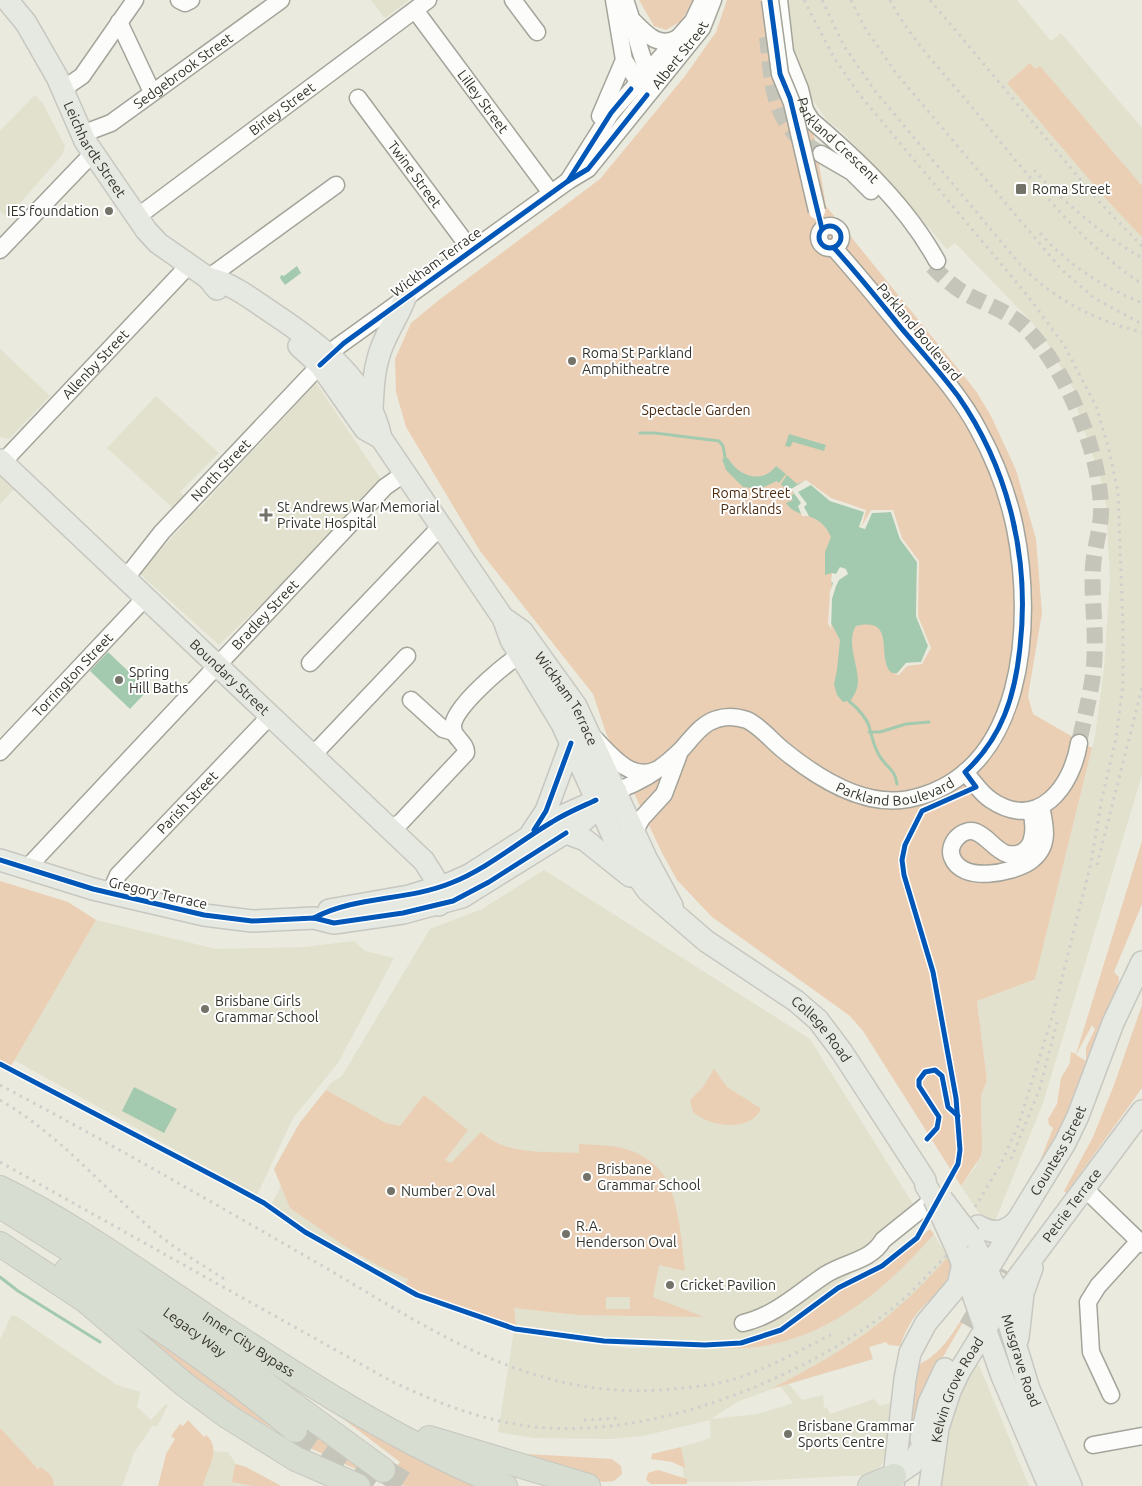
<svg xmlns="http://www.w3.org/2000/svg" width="1142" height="1486" font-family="Ubuntu,sans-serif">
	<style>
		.built { fill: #e2e1cd; fill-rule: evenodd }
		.green { fill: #ebcfb5; fill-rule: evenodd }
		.water { fill: #a3caae }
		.pier { fill: #eaeade }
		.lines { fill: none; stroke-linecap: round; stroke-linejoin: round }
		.stream { stroke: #a3caae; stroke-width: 3 }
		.minor-tunnel { stroke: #c5c5ba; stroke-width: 16; stroke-dasharray: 16 8; stroke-linecap: butt }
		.major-tunnel { stroke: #c5c5ba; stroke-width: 21; stroke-dasharray: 21 11; stroke-linecap: butt }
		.highway-tunnel { stroke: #c5c5ba; stroke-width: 24; stroke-dasharray: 24 12; stroke-linecap: butt }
		.minor-casing { stroke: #a4a49b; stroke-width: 19 }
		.major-casing { stroke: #c7c7c1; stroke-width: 24 }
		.highway-casing { stroke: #c7c7c1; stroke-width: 26 }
		.minor { stroke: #fcfcfa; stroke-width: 16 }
		.major { stroke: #e6e9e1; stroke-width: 21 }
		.highway { stroke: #d7ddd0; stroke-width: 24 }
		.rail { stroke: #cfcfcc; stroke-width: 3; stroke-dasharray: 2.5 5; stroke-linecap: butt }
		.minor-bridge-casing { stroke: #a4a49b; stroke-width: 19; stroke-linecap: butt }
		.major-bridge-casing { stroke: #c7c7c1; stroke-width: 24; stroke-linecap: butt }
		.minor-bridge { stroke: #fcfcfa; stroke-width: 16 }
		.major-bridge { stroke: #e6e9e1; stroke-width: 21 }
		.cycleway-casing { stroke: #fff; stroke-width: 8 }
		.cycleway { stroke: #0057b8; stroke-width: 5 }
		.poi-dot { fill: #73736a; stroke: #fff; stroke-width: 2 }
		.labels { text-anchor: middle; stroke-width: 4; stroke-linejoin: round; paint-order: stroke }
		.street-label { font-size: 14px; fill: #33332b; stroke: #fff }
		.poi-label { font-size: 14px; fill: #33332b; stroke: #fff; text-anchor: start }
		.park-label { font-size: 14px; fill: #4d2b0f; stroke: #fff }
	</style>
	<rect width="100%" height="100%" fill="#eaeade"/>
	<g class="built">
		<path d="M371,0H409L385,18Z"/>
		<path d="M785,0H1017L1051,41L1061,33L1142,128V775L1043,1103L995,1221L983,1219L961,1186L976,1166L982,1144L981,1096L987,1080L977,1001L1035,978L1095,736L1104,669L1110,578L1106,505L1101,480L1075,402L1078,397L1045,339L1030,320L955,243L947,249L886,178L843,133L827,120L809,95L792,51Z"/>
		<path d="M35,95L42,102L65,146L62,155L7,218L0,211V131Z"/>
		<path d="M0,349L50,396L9,439L0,437Z"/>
		<path d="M316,383L383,482L327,541L219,645L139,573L187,521L107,448L156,396L219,453L180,492L199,509Z"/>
		<path d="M0,476L14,489L0,504Z"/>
		<path d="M544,870L810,1039L913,1204L915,1222L800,1314L779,1327L754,1337L756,1341L787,1330L838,1291L868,1277L890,1264L930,1229L948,1257L950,1261L948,1278L914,1317L905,1331L900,1346L889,1345L886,1342L869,1347L873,1359L789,1384L802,1400L823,1395L824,1408L827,1407L830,1414L874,1399L880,1406L893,1402L886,1455L880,1467L867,1475L734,1482H684L681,1447L711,1438L710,1420L643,1436L611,1439L534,1438L498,1432L514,1331L575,1342L629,1348H719L748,1343L744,1339L705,1342L576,1336L516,1325L431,1298L307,1229L271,1205L281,1186L274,1169L299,1124L331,1083L342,1076L430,929L482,909ZM780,1386L793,1403L758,1414L711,1419L737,1402Z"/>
		<path d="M96,920L216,949L304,947L354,941L365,951L394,958L338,1063L293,1118L257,1195L14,1060Z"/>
		<path d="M11,1316H16L117,1385L140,1392L137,1407L151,1420L166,1404L168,1405L157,1427L153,1425L134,1453L122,1486H54V1482L25,1457L0,1428V1340Z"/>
		<path d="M979,1365L1029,1486H938L944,1430L966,1370Z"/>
		<path d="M200,1451L228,1452L236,1464L246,1467L281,1486H192Z"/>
	</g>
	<g class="green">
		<path d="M639,0H694L681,21L666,30L654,26Z"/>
		<path d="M727,0H763L811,116L826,206L976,391L991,416L1016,470L1036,539L1042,613L1028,696L1033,714L1092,748L1035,979L977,1001L987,1080L981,1096L982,1144L981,1156L961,1186L863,1031L850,1016L712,917L677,880L661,851L606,733L593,694L480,551L406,427L396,392L395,359L411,323L439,300L600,179L685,76L716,32Z"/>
		<path d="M1030,63L1035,69L1040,66L1142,186V237L1105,198L1007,83Z"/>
		<path d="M1142,841V904L1114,972L1119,977L1118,992L1060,1131H1058L1037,1169L1053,1128L1049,1125L1048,1119L1057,1104L1061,1078L1070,1063L1071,1052L1076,1054ZM1092,1025L1095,1029L1086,1048V1061L1076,1055Z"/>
		<path d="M0,881L68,902L96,920L11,1066L0,1060Z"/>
		<path d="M1142,1005V1088L1066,1193L1064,1191L1093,1137L1114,1085Z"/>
		<path d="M714,1069L727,1087L760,1108V1111C747,1132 710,1127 693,1112L690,1100L703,1087Z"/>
		<path d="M326,1090L386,1123L400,1126L424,1095L468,1130L445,1160L451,1163L481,1132C506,1156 547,1151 579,1153V1144C595,1145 614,1145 629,1150C642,1154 658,1165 665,1177C679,1201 682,1244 685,1271L659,1265L653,1297L704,1317L578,1315L514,1308L516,1325L431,1298L406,1285L408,1279L379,1266L343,1245L290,1208L274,1169L299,1124ZM606,1297H630V1309H606Z"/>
		<path d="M930,1229L934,1234C878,1299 808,1354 719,1348L757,1341L787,1330L838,1291L868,1277L890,1264Z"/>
		<path d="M948,1257C960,1280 925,1301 914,1317C908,1326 904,1335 900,1346L889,1345L886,1342L869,1347L873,1359L771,1389C809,1369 848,1348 882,1321C906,1302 927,1280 948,1257Z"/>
		<path d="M965,1314L966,1317L936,1369L914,1446L905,1461L914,1366C938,1359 952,1334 965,1314Z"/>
		<path d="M139,1327L301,1422L366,1473C305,1448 249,1418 195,1379C175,1364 156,1346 137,1330Z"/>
		<path d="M321,1402L486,1486H405L385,1480L400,1462Z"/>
		<path d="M188,1420L204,1437L206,1435C223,1449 206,1470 203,1486H158L166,1454L175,1439L171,1436L180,1424L183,1426Z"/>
		<path d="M0,1428L38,1469L40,1467C48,1472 54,1476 54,1486H0Z"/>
		<path d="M681,1447L685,1468L672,1462L651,1459L652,1454Z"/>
		<path d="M496,1448L528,1454L612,1459L621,1466L622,1474L614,1481L603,1482Z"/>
		<path d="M235,1464L246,1467L281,1486H253L232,1482Z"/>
		<path d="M658,1470L687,1479V1484H651L646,1480L648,1473Z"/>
	</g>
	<g class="water">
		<path d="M297,266L301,273L285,285L280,278L281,275L284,276Z"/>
		<path d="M789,434L826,445L824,451L793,442L790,447L785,446Z"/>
		<path d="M728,458C738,476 762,485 776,466L786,474L779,483L777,481L759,489L743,487L726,470L722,459Z"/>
		<path d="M787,475L797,484L803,482L811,485L830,501L865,512L859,527L865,529L872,513L891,512L900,539L917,562L916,616L928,646L921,662L906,663L897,673H892C875,659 898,616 856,626C846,641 858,665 858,681C858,688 855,694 851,700L843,702L837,695L834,684L837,670L840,640L831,623L832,573L825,575V552L831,537C819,509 798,521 786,503L793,500L790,496L794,494L791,489L787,491L781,484Z"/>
		<path d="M108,652L148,690L130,709L90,671Z"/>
		<path d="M134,1087L177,1109L164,1133L122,1111Z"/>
	</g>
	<g class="pier">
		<path d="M806,480L831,498L866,510L862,526L871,510H893L902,538L919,561L918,616L931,648L922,664L907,666L899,675H896L906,663L921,662L928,646L916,616L917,562L900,539L891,512L872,513L865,529L859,527L864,512L830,501L811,485L798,492L807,504L804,507L809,516H802L798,506L801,503L791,489Z"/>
		<path d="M840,567L846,569L848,574L839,580L836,586L832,599L831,629L828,623L830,592L833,583L831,581L832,573L836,574Z"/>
	</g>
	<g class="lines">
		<g class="stream">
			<path d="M640,433H653"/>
			<path d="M655,433L719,441L723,446L726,462"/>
			<path d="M849,701C856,707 866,717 869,726C872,736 873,745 879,755C886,768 895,768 897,784"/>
			<path d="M869,732H880L906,724L929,722"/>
			<path d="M0,1277L18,1291L100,1342"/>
		</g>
		<g class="minor-tunnel">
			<path d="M767,37C771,71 771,110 796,135C803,143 812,148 821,154"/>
			<path d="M932,266C941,275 950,284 961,291C983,304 1011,311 1029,331C1068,374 1102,456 1101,514C1100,532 1094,549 1093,567C1091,599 1097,633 1094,665C1092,691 1084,718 1079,743"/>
		</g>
		<path class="major-tunnel" d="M969,1327L1003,1269"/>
		<g class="highway-tunnel">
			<path d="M295,1430L376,1486"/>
			<path d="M383,1470L408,1486"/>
		</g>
		<defs>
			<g id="minor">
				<path d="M179,0L185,3L191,0"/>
				<path d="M513,0L537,32"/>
				<path d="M614,0L624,60L643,89"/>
				<path d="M625,0C635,26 638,54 652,79"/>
				<path id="s1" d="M779,0L785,52L800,89L805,110L811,120C858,160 907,206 937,261"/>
				<path id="s2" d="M415,10L551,193"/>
				<path d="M633,21C646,33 657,48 676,39"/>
				<path d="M119,22L152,92"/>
				<path d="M63,89L82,76L135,0"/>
				<path id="s3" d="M358,98L471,250"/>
				<path d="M600,116L624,60"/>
				<path id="s4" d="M82,134L111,123L281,0"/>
				<path d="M821,154L852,172L871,191"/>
				<path d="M568,181L611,113L693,21L703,0"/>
				<path id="s5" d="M137,217L428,0"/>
				<circle cx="830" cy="237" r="11"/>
				<path d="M0,250L93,153"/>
				<path d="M208,278L336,185"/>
				<path id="s6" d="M2,463L189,265"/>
				<path id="s7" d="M125,579L162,532L337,347L568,181L588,169L702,28L713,0"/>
				<path d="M310,663L441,526"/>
				<path d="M411,700L443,729L453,732"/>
				<path d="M594,738C610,754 631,782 656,770"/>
				<path id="s8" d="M0,752L145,598"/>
				<path d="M312,756L407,656"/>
				<path d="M965,772C974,782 980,793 991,800C1038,832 1072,787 1079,743"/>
				<path id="s9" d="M616,791C641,782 661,770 680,751C691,740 700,724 717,719C726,716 738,717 747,720C760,726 771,740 782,749C816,777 863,808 909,799C1026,775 1034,622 1015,528C1008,494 995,460 978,429C960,395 933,366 909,337C884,307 860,277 834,248"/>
				<path d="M1031,811C1036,830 1035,858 1007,854C995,850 988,837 976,832C962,827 947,844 952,857C962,884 1012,873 1029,862C1050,848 1046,828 1041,807"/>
				<path d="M391,830L402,821L466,753C467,743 453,738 453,727C452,708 504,665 520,655"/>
				<path d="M634,832L642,818L664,794L679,754"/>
				<path id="s10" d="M26,869L385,487L405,473"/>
				<path id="s11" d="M110,893L118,875L270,716"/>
				<path d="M1084,1188L1142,1244"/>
				<path d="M743,1323C775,1316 799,1292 825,1275C845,1262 871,1261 883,1240L934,1199"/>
				<path d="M1111,1395L1091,1352L1088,1302L1098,1286L1139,1241"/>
				<path d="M1093,1445L1142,1436"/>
			</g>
			<g id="major">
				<path id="s12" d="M7,0L26,23L57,77L85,141L146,230L158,243L208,278L217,289"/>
				<path id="s13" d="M208,278C233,284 250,298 271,312C318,343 369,380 381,438L503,618L511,640L562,724L612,834L625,859L648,891L706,941L796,1001L818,1020L842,1052L925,1180L926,1186L934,1199"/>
				<path d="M299,346L320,365L365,429L381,438"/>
				<path d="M372,409C373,386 374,365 383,344C390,327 399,314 405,298"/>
				<path id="s14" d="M0,460L424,861L434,877L439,905"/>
				<path id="s15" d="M505,619L522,631L576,706L646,858L672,906"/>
				<path d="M532,832L546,811L571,743"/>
				<path d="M566,833L585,840L630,876"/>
				<path d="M0,860L93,889L204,915L252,921L314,918L334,923L403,913L462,897L581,823L616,791"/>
				<path d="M329,910L409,896L451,883L469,875L560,817L600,799"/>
				<path d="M978,1226C992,1234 1004,1234 1016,1222"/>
				<path id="s16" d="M970,1236L1002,1301L1029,1389L1071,1486"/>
				<path d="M958,1252L1002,1376L1049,1486"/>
				<path id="s17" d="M984,1325L986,1278L989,1267L1065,1143L1078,1116L1113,1023L1142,962"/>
				<path d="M1018,1338L1023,1293L1032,1268"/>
				<path d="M921,1439L929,1403L945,1369"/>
				<path d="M894,1476L913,1463L920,1450"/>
				<path d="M893,1486L905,1379L910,1353L926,1323L958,1285L963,1264"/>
				<path id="s18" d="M930,1486L938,1428L950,1391L959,1372L1013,1284L1142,1111"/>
			</g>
			<g id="highway">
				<path id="s19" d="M0,1188C72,1223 136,1270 203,1314C299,1378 397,1442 505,1486"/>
				<path id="s20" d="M0,1206L155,1303L383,1470"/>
				<path d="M0,1244L86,1301L185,1385L227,1416L296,1459L358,1486"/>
				<path d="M67,1270C147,1318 224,1370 295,1430"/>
				<path d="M429,1438L588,1486"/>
				<path d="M870,1486L894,1476"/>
			</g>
		</defs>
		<use href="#minor" class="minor-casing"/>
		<use href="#major" class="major-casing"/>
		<use href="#highway" class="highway-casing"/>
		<use href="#minor" class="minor"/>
		<use href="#major" class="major"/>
		<use href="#highway" class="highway"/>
		<g class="rail">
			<path d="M804,0L833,56L859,94L1027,295L1064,345L1096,406L1109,450L1118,492L1123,628V685L1116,738L1102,798L1091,863L1053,1014L1018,1126L1000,1166L975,1207"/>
			<path d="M822,0L844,46L875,91L1024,269C1058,301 1096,321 1142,332"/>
			<path d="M851,0L865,28L896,73L1062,270L1094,298L1142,324"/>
			<path d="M890,0C910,39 943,72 971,106C1023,168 1073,238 1142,284"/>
			<path d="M930,0L1101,204L1142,246"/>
			<path d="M1034,170C1066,204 1101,234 1142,258"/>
			<path d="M1040,233C1068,265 1103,287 1142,303"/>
			<path d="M1097,865L1142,688"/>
			<path d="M0,1085C104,1140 205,1198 307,1257C421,1322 522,1399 660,1390C686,1388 713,1386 738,1378C771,1367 803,1349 834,1333"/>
			<path d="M0,1100C57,1133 99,1183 148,1226C172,1247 199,1263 226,1280"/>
			<path d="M1011,1159L1040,1088L1057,1022"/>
			<path d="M0,1162L391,1381C435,1402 478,1419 527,1426C647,1442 799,1381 893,1308C913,1292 929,1273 947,1255"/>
			<path d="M584,1420L619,1418"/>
		</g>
		<defs>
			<path id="minor-bridge" d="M770,0L780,74L792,103L817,211"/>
			<g id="major-bridge">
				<path d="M934,1199L958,1252"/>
				<path d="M942,1199L970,1236"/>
			</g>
		</defs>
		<use href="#minor-bridge" class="minor-bridge-casing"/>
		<use href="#major-bridge" class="major-bridge-casing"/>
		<use href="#minor-bridge" class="minor-bridge"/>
		<use href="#major-bridge" class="major-bridge"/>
		<defs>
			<g id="cycleway">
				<path d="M770,0L780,74L790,98L822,229"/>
				<path d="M568,181L611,113L631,89"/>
				<circle cx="830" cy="237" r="11"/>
				<path d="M320,365L344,343L568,181L588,169L647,95"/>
				<path d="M534,830L546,811L571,743"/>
				<path d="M0,860L93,889L204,915L252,921L314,918L334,923L403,913L453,901L489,882L566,833"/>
				<path d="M314,918C354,896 407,901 451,883C487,869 518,842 552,822C566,813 581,807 596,800"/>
				<path d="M0,1064L229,1184L264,1203L305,1232L417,1295L515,1329L604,1341L705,1345L741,1343L781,1330L838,1288L882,1266L917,1238L958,1164L960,1150L956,1098L933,972L904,875L902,860L905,845L922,811L976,787L965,772C1002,738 1015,696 1020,647C1030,559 1009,469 958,396C941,373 921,351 902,329C880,302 858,274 834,248"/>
				<path d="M927,1139L937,1128L939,1117L919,1086V1080L925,1072L935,1070L942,1076L948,1107L958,1116"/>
			</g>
		</defs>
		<use href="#cycleway" class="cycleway-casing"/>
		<use href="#cycleway" class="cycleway"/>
	</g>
	<g class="poi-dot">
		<rect x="1015" y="183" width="12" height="12" rx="2.5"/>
		<circle cx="109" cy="211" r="5"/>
		<circle cx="572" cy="361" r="5"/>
		<path d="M263.5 507.5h5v5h5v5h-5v5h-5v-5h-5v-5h5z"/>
		<circle cx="119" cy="680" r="5"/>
		<circle cx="205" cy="1009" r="5"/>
		<circle cx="587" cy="1177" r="5"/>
		<circle cx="391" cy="1191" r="5"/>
		<circle cx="566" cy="1234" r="5"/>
		<circle cx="670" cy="1285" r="5"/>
		<circle cx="788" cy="1434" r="5"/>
	</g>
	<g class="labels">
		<g class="street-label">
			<text dy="5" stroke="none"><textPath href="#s7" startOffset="769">Albert Street</textPath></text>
			<text dy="5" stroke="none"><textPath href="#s4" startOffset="120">Sedgebrook Street</textPath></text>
			<text dy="5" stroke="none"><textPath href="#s2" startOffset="114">Lilley Street</textPath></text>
			<text dy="5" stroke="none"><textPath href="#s5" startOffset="181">Birley Street</textPath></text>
			<text dy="5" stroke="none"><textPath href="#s1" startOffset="158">Parkland Crescent</textPath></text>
			<text dy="5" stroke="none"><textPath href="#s12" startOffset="174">Leichhardt Street</textPath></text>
			<text dy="5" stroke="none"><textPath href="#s3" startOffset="95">Twine Street</textPath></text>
			<text transform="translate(436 262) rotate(-36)" y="5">Wickham Terrace</text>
			<text transform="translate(919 332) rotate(50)" y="5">Parkland Boulevard</text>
			<text dy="5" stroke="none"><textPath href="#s6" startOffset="136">Allenby Street</textPath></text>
			<text dy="5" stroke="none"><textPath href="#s7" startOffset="145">North Street</textPath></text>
			<text dy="5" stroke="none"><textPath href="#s10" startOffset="349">Bradley Street</textPath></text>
			<text dy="5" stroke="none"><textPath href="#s8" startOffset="106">Torrington Street</textPath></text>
			<text dy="5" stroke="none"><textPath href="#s14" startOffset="316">Boundary Street</textPath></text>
			<text dy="5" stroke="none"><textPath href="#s15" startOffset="102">Wickham Terrace</textPath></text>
			<text dy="5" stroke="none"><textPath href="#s9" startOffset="329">Parkland Boulevard</textPath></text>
			<text dy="5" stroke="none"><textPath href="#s11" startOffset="120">Parish Street</textPath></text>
			<text transform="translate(158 893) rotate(13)" y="5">Gregory Terrace</text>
			<text dy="5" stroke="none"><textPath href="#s13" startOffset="994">College Road</textPath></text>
			<text dy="5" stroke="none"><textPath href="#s17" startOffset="194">Countess Street</textPath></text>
			<text dy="5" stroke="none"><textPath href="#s18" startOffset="320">Petrie Terrace</textPath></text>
			<text dy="5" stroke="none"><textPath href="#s20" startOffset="232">Legacy Way</textPath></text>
			<text dy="5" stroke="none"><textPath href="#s19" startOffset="294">Inner City Bypass</textPath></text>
			<text dy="5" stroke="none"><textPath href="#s16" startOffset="135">Musgrave Road</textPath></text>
			<text dy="5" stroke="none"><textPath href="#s18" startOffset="101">Kelvin Grove Road</textPath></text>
		</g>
		<g class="poi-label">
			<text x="1032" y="194">Roma Street</text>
			<text x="99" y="216" text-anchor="end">IES foundation</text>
			<text x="582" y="358">Roma St Parkland<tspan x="582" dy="16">Amphitheatre</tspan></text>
			<text x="277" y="512">St Andrews War Memorial<tspan x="277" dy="16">Private Hospital</tspan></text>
			<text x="129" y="677">Spring<tspan x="129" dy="16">Hill Baths</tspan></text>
			<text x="215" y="1006">Brisbane Girls<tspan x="215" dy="16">Grammar School</tspan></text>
			<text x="597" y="1174">Brisbane<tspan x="597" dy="16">Grammar School</tspan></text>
			<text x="401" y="1196">Number 2 Oval</text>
			<text x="576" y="1231">R.A.<tspan x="576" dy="16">Henderson Oval</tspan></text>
			<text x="680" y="1290">Cricket Pavilion</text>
			<text x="798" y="1431">Brisbane Grammar<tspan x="798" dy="16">Sports Centre</tspan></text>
		</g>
		<g class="park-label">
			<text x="696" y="415">Spectacle Garden</text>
			<text x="751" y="498">Roma Street<tspan x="751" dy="16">Parklands</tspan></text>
		</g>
	</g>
</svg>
